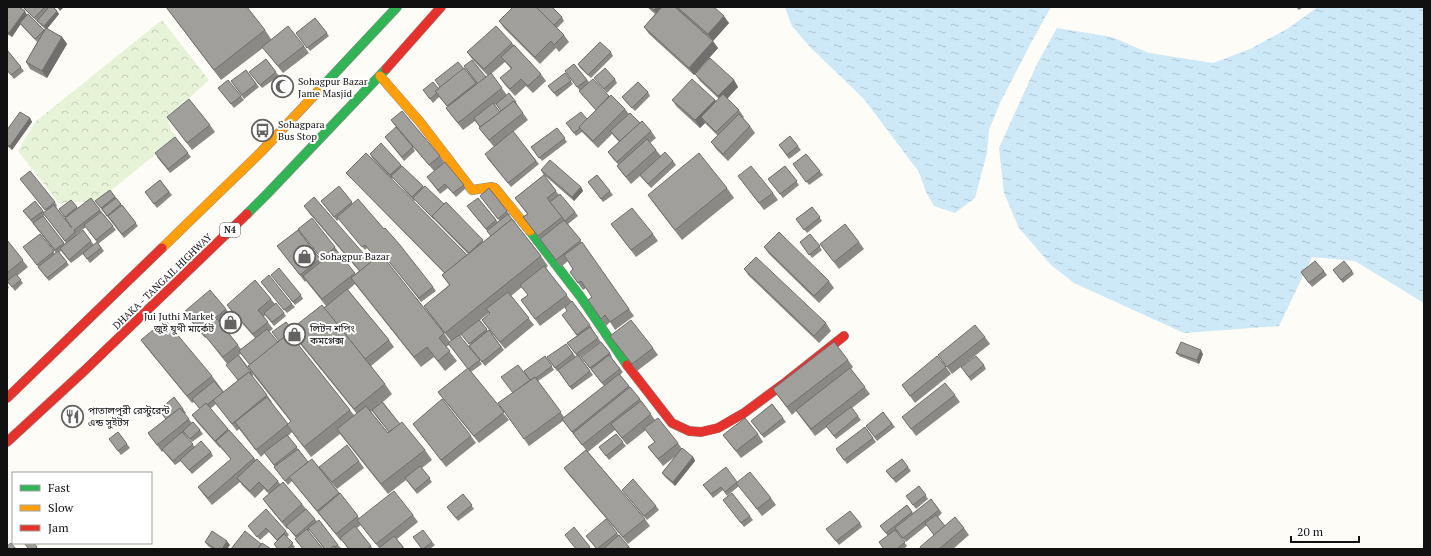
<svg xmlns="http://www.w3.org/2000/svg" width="1431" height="556" font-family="'PT Serif','Noto Sans Bengali',serif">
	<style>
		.park { fill: url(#park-crowns) }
		.water { fill: url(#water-ripples) }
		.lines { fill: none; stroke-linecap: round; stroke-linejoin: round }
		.fast-casing { stroke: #8e8d8b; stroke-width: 10 }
		.slow-casing { stroke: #8e8d8b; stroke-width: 10 }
		.jam-casing { stroke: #8e8d8b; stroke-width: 10 }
		.fast { stroke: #30b455; stroke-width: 9 }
		.slow { stroke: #ff9f0a; stroke-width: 9 }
		.jam { stroke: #e5322d; stroke-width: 9 }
		.wall { fill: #8a8986; fill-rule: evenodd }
		.shaded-wall { fill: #716f6d }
		.building { fill: #a19f9c; stroke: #716f6d }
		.labels { text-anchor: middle; stroke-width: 4; stroke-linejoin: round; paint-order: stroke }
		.shield { fill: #fff; stroke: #585858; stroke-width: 1 }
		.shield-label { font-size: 9px; font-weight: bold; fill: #111 }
		.poi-label { font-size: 10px; fill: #111; stroke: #fff; text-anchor: start }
		.street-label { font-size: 10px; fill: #111; stroke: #fff }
	</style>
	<defs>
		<pattern id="park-crowns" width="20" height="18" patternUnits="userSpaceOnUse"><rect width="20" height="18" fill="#e7f3d7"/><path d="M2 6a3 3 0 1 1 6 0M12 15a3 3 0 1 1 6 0" fill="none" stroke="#c5cfb8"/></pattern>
		<pattern id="water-ripples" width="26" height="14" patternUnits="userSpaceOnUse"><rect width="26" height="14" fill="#cde8f7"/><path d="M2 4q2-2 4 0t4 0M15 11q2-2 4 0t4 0" fill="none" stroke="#afc6d3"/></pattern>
	</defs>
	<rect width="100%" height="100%" fill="#fdfcf7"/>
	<path class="park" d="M162,20L209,80L168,117L170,128L177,137L98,201L59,203L18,151L35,122Z"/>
	<g class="water">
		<path d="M785,7H1051L1032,41L1001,101L989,130L987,153L975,198L955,213L934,206L926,192L919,172L863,98L810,47L792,26Z"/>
		<path d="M1318,7H1424V303L1355,261L1312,257L1279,326L1184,333L1074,283L1051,265L1019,228L1004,193L999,148L1037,64L1057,28L1112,37L1149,53L1213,63L1250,49L1287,29Z"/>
	</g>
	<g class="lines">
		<defs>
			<g id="fast">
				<path d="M322,87L397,7"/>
				<path d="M247,214L268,193L386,69"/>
				<path d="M530,231L580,296L627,365"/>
			</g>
			<g id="slow">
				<path d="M380,76L420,122L472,190L492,187L495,188L530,231"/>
				<path d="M162,248L261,152L322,87"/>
			</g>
			<g id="jam">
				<path d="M386,69L441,7"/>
				<path d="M627,365L672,423L689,431L701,432L718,428L744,413L786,382L844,336"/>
				<path d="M7,398L162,248"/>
				<path d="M7,442L83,372L247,214"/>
			</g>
		</defs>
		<use href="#fast" class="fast-casing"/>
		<use href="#slow" class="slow-casing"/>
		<use href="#jam" class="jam-casing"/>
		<use href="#fast" class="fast"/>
		<use href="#slow" class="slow"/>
		<use href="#jam" class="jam"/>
	</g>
	<g class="wall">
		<path d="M7,7H19L27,15L25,17L28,14L44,30L45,29L22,7H53L59,14L47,29L62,37L67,44L47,78L30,69L26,62L37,42L20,24L12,37L7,34Z"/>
		<path d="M166,7L265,30L271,39L304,46L309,53L283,73L263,48L221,80Z"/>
		<path d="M647,7H714L729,23L713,41L691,22L718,48L694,75L649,34L644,27L655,14Z"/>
		<path d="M1296,7H1303L1299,10Z"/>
		<path d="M562,17L564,21L557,28L564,35L569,42L559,52L556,48L540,64L504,28L499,21Z"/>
		<path d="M315,18L329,36L310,51L296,33Z"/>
		<path d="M512,43L541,74L546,81L533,93L526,86L515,96L505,85L500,78L511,69L505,62L491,74L507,95L516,102L518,106L528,120L513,132L539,164L511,187L487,158L494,147L479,128L480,127L475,121L463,130L451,115L446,108L448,107L439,97L433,103L423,90L439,89L464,68L477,84L464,66L486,77L488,76L472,59L467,52ZM496,104L501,111L500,112L495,105Z"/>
		<path d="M7,50L24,71L14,79L7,70Z"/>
		<path d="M611,52L613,56L591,78L580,68L578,64Z"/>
		<path d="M266,59L279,76L262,88L249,72Z"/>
		<path d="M574,64L589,82L609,96L625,109L629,114L651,131L656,138L650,143L656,150L661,156L673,161L676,165L651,188L640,176L631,184L622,173L617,166L618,164L613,159L608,152L619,142L612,134L598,148L582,132L576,136L569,127L587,119L596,110L582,95L579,91H580L565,71Z"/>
		<path d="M246,70L259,87L244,99L231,81Z"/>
		<path d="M565,73L573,84L557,97L548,86Z"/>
		<path d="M695,74L734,80L738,87L727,99L739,110L744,117L743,118L750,126L755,133L728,161L716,149L711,142L718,136L705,123L700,128L677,107L672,100H715L716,101L719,99L700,81Z"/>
		<path d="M594,78L615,79L617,83L607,93Z"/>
		<path d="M228,80L244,100L234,108L218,88Z"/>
		<path d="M648,92L650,96L635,111L625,101L622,97Z"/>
		<path d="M167,117L210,125L215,132L192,150Z"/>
		<path d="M30,118L32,122L12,150L7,146V130Z"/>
		<path d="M391,120L440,156L444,162L466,188L456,197L448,188L440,194L427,177L434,171L396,127Z"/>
		<path d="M557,128L567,142L542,161L531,147Z"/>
		<path d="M790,136L801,150L789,159L779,145Z"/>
		<path d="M175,137L191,157L170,173L157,157Z"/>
		<path d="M385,137L413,147L415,151L404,161Z"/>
		<path d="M370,154L401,165L424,187L444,204L484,242L491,236L470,210L478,198L498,222L499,220L483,200L507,211L510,215H509L541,256L548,266L546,268L572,302L540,326L521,300L528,295L522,287L511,296L534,325L505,349L487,327L482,320L490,313H489L480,320L488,331L489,330L504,350L485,366L472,350L469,346L470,345L462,335L460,336L482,364L471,372L509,420L479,443L443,399L438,392L468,368L449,345L446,347L457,361L445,371L434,357L421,367L355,284L348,290L389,340L394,347L371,366L385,384L392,394L383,402L400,424L425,450L432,460L422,468L432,482L417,494L406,480L388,494L340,434L311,457L292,432L288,436L308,462L312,459L359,518L413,515L418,522L397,539L405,549H378L379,548L361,525L357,528L373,549H348L342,540L341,541L322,518L292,481L288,485L277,471L275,467L265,453L261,457L239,429L237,431L216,404L210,409L256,460L278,481L280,484L302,504L306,509L338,545L341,548L340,549H324L310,530L308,531L323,549H303L295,539L296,538L288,528L287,529L268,506L263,499L269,494L264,489L255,498L242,485L240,482L212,505L203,494L198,487L231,459L220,447V448L197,422L192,415L200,409L194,402L192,403L146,347L141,340L212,376L224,392L238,380L227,364L206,337L205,338L189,319L184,312L226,309L231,316L221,324L241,349L255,338L232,312L227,305L271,299L275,304L284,313L286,316L274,326L265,315L264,317L273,329L269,332L278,342L292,329L326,306L306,281L305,282L277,246L298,230L322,261L323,260L298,229L335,247L340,255L355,274L359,271L309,213L304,206L371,262L376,258L367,248L365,250L339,219L337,221L321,201L339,186L353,204L433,287L436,291L421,302L388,260L386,261L444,333L450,342L451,341L431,316L424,306L449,285L442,275L444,273L349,176L346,173L467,255L468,254L415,200L414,201L393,178L392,179L372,158ZM297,340L357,414L354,415L295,341ZM241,354L250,365L248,366L255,377L291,422L288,424L271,403L272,402L267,395L252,376L254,375L239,355ZM372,411L389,432L388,433L371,412Z"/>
		<path d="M806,154L823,175L809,185L793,164Z"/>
		<path d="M785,166L799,185L783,198L768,179Z"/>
		<path d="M541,170L581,187L583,191L574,201L543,174Z"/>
		<path d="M544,175L559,195L575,212L578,216L568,224L582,243L634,316L615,330L610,322L606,326L588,300L592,297L586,288L583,290L570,272L573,269L568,261L561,267L523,217L527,214L515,198Z"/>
		<path d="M597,175L613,195L603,202L588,182Z"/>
		<path d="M738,176L773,193L778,200L764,210Z"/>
		<path d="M160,180L172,195L157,208L145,192Z"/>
		<path d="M23,182L55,202L57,206L56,207L72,228L59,209L71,200L78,208L91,198L116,230L98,244L86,227L77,234V235L83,230L94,245L97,242L104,251L90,263L83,254L71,263L61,251L59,252L69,265L49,281L23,247L40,234L55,254L56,253L23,211L35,201L44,212L46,211ZM45,215L66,243L65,244L43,216Z"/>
		<path d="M727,188L734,198L682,240L655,205L648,195Z"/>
		<path d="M110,190L138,226L124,238L95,201Z"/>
		<path d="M812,207L822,221L807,233L796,219Z"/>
		<path d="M611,224L653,234L658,241L636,257Z"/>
		<path d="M810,234L822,250L812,258L800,242Z"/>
		<path d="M7,240L28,267L17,276L23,283L15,291L9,283L8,284L7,283Z"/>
		<path d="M859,242L864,249L839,269L820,244Z"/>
		<path d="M764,247L829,281L834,288L819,303L769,254Z"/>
		<path d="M744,269L826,323L831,331L819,343L749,276Z"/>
		<path d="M1333,270L1352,271L1354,274L1343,283Z"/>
		<path d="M1324,271L1327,275L1312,287L1301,272Z"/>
		<path d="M274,278L301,295L303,299L295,305Z"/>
		<path d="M261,282L292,304L295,307L287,313Z"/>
		<path d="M7,284L9,288L7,289Z"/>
		<path d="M562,315L590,325L592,328V329L601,342L580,357L593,375L572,390L558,371H557L547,357L566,344L576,357L577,356L567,343L577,336Z"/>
		<path d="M610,336L653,348L658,355L637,371Z"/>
		<path d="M985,337L990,344L952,374L938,355Z"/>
		<path d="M610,353L612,357H611L623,372L620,375L640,399L655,420L678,443L682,449L693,457L695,461L675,486L665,477L662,473L677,455L663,466L648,447L655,442L646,430L627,445L615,430L588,452L645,519L650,526L628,544L569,475L564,468L586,450L563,421L529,446L498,403L530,380L545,356L554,370L538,381L564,417L604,386L581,357Z"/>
		<path d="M1176,353L1203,354L1199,364L1179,356Z"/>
		<path d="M848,360L853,367L851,369L870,394L852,408L861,420L836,439L827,427L815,436L796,411L792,415L773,389Z"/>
		<path d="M984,365L986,369L971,381L961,367Z"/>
		<path d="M946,367L951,374L915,403L902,385Z"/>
		<path d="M955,395L960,402L916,436L902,417Z"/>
		<path d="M174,397L186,413L185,414L192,423L200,430L203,434L192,442L185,434H184L195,447L211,452L213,456L192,474L181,461L175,465L163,451L162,452L148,433L166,419L159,410Z"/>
		<path d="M772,404L786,422L764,438L751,421Z"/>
		<path d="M883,412L895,427L877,441L866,426Z"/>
		<path d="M413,424L471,436L476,443L446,467Z"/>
		<path d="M865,427L876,442L847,464L836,449Z"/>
		<path d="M118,432L130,448L121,455L109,439Z"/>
		<path d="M616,434L626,446L609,460L599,447Z"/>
		<path d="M758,434L763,442L741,458L723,435Z"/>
		<path d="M902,459L911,471L896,483L886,471Z"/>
		<path d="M359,461L364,468L337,489L324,474L319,467Z"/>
		<path d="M737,482L771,498L776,505L762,516L739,486L727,496L723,490L713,498L703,485Z"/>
		<path d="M919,486L928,499L916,509L906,496Z"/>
		<path d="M622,490L656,506L659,510L647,520Z"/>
		<path d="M732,493L753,520L744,527L723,500Z"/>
		<path d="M463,494L474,509L458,521L447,507Z"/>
		<path d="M931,499L942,513L938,517L945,526L964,528L969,535L953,549H921L934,535L927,525L906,542L896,530L907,546L904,549H884L888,536L880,526L907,505L913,513Z"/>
		<path d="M860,523L862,527L839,545L826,529Z"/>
		<path d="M248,526L286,531L289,535L287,537L295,547L293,549H278L274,544L277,541L269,532L260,540Z"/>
		<path d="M617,533L631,549H597L586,536Z"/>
		<path d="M205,542L230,545L227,549H213L208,546Z"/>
		<path d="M432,542L435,545L430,549H422Z"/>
	</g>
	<g class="shaded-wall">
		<path d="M58,7H64L60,11L58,8Z"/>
		<path d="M657,7H668L659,17L654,10Z"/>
		<path d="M25,11L27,15L12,37L9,33Z"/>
		<path d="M57,11L59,14L46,30L44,26Z"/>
		<path d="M724,16L729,23L713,41L708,34Z"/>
		<path d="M62,37L67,44L47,78L42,71Z"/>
		<path d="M713,41L718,48L694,75L689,68Z"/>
		<path d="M734,80L738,87L723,103L718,96Z"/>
		<path d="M715,100L720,107L701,117L705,123L700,128L695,120Z"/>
		<path d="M30,118L32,122L12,150L10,146Z"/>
		<path d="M581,187L583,191L574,201L572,197Z"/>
		<path d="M1201,350L1203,354L1199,364L1197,360Z"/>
		<path d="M693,457L695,461L675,486L673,482Z"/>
		<path d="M227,541L230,545L227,549H222Z"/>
	</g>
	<g class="building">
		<path d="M8,7H19L25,11L9,33L7,32V9Z"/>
		<path d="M23,7H45L34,18Z"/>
		<path d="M49,7H53L57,11L44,26L37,21Z"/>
		<path d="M166,7H247L265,30L214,70Z"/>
		<path d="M513,7H536L564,35L554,45L551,41L535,57L499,21Z"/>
		<path d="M536,7H552L562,17L554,25Z"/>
		<path d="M650,7H657L654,10Z"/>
		<path d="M662,7H675L713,41L689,68L644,27Z"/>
		<path d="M677,7H714L724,16L708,34Z"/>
		<path d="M28,14L44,30L35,39L20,23Z"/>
		<path d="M315,18L327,33L307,48L296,33Z"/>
		<path d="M288,26L304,46L278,66L262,47Z"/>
		<path d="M496,26L512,43L484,69L467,52Z"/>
		<path d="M46,28L62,37L42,71L26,62Z"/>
		<path d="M600,42L611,52L588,75L578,64Z"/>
		<path d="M514,45L541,74L528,86L521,79L510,89L500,78L512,68L501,57Z"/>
		<path d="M7,50L21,67L11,75L7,70Z"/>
		<path d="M710,58L734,80L718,96L695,74Z"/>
		<path d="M266,59L276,72L260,85L249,72Z"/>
		<path d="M472,60L486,77L478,84L464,66Z"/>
		<path d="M458,62L464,69L440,87L435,80Z"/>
		<path d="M574,64L587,80L577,87L565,71Z"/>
		<path d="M464,68L476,83L447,106L435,91Z"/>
		<path d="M605,68L615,79L604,89L594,78Z"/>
		<path d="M246,70L256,84L242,95L231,81Z"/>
		<path d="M491,73L502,88L458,123L446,108Z"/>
		<path d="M565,73L571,81L554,93L548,86Z"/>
		<path d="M593,79L609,96L596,110L579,91Z"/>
		<path d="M692,79L715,100L695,120L672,100Z"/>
		<path d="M228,80L241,96L231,104L218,88Z"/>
		<path d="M433,82L439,89L435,91L437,93L430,99L423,90Z"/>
		<path d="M638,82L648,92L632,108L622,97Z"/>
		<path d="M509,93L516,102L515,103L514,101L501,111L496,104Z"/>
		<path d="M723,94L739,110L716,132L701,117Z"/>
		<path d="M611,95L625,109L593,141L579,127Z"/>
		<path d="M189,99L210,125L187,143L167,117Z"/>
		<path d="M514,101L523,113L489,140L479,128Z"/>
		<path d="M493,103L500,112L480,127L474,118Z"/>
		<path d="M402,111L440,156L429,165L391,120Z"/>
		<path d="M20,112L30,118L10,146L7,145V130Z"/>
		<path d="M581,112L587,119L579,127L580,128L574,133L566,123Z"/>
		<path d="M630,113L640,123L620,141L610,131Z"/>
		<path d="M739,114L750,126L723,154L711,142Z"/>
		<path d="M642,121L651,131L617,162L608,152Z"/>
		<path d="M396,127L413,147L402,157L385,137Z"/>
		<path d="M557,128L565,138L539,158L531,147Z"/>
		<path d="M513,131L536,161L508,183L485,154Z"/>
		<path d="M790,136L798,146L787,155L779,145Z"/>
		<path d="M175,137L188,153L168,169L155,153Z"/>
		<path d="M647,139L656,150L626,177L617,166Z"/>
		<path d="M381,143L401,165L390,175L370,154Z"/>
		<path d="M665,152L673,161L648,184L640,175Z"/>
		<path d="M366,153L467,255L445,273L346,173Z"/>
		<path d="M699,153L727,188L675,230L648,195Z"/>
		<path d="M806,154L820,171L806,182L793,164Z"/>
		<path d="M550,160L581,187L572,197L541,170Z"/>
		<path d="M445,162L464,185L453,193L445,184L438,190L427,177Z"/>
		<path d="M402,166L423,186L412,197L391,176Z"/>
		<path d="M751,166L773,193L759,203L738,176Z"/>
		<path d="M785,166L797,181L780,194L768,179Z"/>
		<path d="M30,171L55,202L45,210L20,179Z"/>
		<path d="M544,175L556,191L547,198L562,217L538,236L523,217L528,214L515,198Z"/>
		<path d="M597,175L610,191L601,199L588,182Z"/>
		<path d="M160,180L169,192L154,204L145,192Z"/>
		<path d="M339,186L352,202L334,217L321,201Z"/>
		<path d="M425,186L444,204L432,216L434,219L413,198Z"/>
		<path d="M489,188L507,211L498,219L480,196Z"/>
		<path d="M110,190L115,197L101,208L95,201Z"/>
		<path d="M560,194L575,212L565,221L550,202Z"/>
		<path d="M314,197L371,262L360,271L304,206Z"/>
		<path d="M91,198L100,210L74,230L75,232L65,241L43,213L54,205L72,228L65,218Z"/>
		<path d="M116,198L121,204L107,216L102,209Z"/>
		<path d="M478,198L496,220L486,229L467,206Z"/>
		<path d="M358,199L384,229L385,228L400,245L433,287L419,298L385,257L384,258L381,254L376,258L365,245L362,247L337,217Z"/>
		<path d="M71,200L77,207L65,217L59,209Z"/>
		<path d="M35,201L43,211L31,220L23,211Z"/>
		<path d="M446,202L483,240L469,253L432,216Z"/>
		<path d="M122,205L136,223L122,234L108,216Z"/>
		<path d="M812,207L820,217L804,230L796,219Z"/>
		<path d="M632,208L653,234L631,250L611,224Z"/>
		<path d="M101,212L113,226L96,240L84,225Z"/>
		<path d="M508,214L515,223L512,219L491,236L487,231Z"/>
		<path d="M43,216L64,243L55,250L33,223Z"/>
		<path d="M312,218L335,247L322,259L298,229Z"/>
		<path d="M512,219L541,256L445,333L424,306L450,285L442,275Z"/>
		<path d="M564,220L581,240L556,260L540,239Z"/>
		<path d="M845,224L859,242L834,262L820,244Z"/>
		<path d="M83,230L91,241L69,260L60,248Z"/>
		<path d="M298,230L320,259L300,275L277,246Z"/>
		<path d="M779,232L829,281L814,296L764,247Z"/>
		<path d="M40,234L54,251L37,265L23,247Z"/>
		<path d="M810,234L820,246L809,255L800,242Z"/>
		<path d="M7,240L23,260L7,273Z"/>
		<path d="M97,242L101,248L87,259L83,253Z"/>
		<path d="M582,242L629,309L610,322L605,315L601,319L588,300L592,297L581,281L578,283L570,272L573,269L564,255Z"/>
		<path d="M336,250L355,273L322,299L303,276Z"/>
		<path d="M58,251L67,262L47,278L38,267Z"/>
		<path d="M381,254L444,333L439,338L450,351L438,361L427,347L414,357L351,278Z"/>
		<path d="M756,257L826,323L814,336L744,269Z"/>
		<path d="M1315,261L1324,271L1309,283L1301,272Z"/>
		<path d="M1344,261L1352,271L1341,280L1333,270Z"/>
		<path d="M544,266L567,295L535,319L521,300L528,295L520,285Z"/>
		<path d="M279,268L301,295L293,302L271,275Z"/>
		<path d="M16,274L21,280L12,287L7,281Z"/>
		<path d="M269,275L292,304L284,310L261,282Z"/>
		<path d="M255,280L271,299L258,310L268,322L253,334L227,305Z"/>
		<path d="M347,289L389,340L365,359L324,308Z"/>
		<path d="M210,290L226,309L200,331L184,312Z"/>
		<path d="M508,292L529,318L500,342L482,320L490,313L486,309Z"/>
		<path d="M572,301L590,325L577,335L562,315L567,311L565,307Z"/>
		<path d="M276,303L284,313L272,322L264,313Z"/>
		<path d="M322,305L385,384L354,409L290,330Z"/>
		<path d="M217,319L238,345L223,357L201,331Z"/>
		<path d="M165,320L212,376L187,396L141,340Z"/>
		<path d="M479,320L487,329L469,344L461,334Z"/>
		<path d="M631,320L653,348L632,364L610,336Z"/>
		<path d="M286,322L292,329L290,330L295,336L293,338L289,333L279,341L272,332Z"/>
		<path d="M975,325L985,337L947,367L938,355Z"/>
		<path d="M590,327L598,338L576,354L567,343Z"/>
		<path d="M267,329L278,342L250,365L239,351Z"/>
		<path d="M489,330L501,347L482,362L469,346Z"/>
		<path d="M289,333L350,410L304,447L287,425L291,421L248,366Z"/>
		<path d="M459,335L480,360L468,369L448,343Z"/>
		<path d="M601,342L610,353L590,368L581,357Z"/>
		<path d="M834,342L848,360L787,407L773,389Z"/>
		<path d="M1181,342L1201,350L1197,360L1176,353Z"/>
		<path d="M566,344L573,354L555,368L547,357Z"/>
		<path d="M238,355L251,372L250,373L249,372L238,380L226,365Z"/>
		<path d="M578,355L590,371L570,387L558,370Z"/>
		<path d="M609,355L620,369L602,383L591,369Z"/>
		<path d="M545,356L552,366L536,378L535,377L530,380L524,371Z"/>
		<path d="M937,356L946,367L910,396L902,385Z"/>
		<path d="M976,356L984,365L969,377L961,367Z"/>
		<path d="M518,365L530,380L513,393L501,377Z"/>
		<path d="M468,368L504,412L474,436L438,392Z"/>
		<path d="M850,368L865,387L811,429L796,410Z"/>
		<path d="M249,372L267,395L232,424L213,400Z"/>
		<path d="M619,374L629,386L572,432L562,419Z"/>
		<path d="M535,377L561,412L524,439L498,403Z"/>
		<path d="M214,381L223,392L207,405L206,403L200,409L192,399Z"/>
		<path d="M945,383L955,395L911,429L902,417Z"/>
		<path d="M630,387L640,399L582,445L573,433Z"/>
		<path d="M174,397L183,409L182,411L180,408L166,419L159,410Z"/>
		<path d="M267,397L288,424L287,425L256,450L235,422Z"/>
		<path d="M442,399L471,436L441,460L413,424Z"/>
		<path d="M641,401L651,414L622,438L611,424Z"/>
		<path d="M382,402L400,424L389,432L372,410Z"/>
		<path d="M206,403L228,429L215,441L192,415Z"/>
		<path d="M772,404L783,418L762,435L751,421Z"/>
		<path d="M366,406L388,433L402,422L425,450L381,484L337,429Z"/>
		<path d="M851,407L858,416L834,436L826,426Z"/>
		<path d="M180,408L189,419L157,445L148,433Z"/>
		<path d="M883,412L892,424L875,437L866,426Z"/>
		<path d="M658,418L678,443L658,459L648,447L655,442L644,428Z"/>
		<path d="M745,418L758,434L736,451L723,435Z"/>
		<path d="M193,422L200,430L190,439L183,431Z"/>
		<path d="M865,427L873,438L844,460L836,449Z"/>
		<path d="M229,430L254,458L208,498L198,487L231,459L216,441Z"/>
		<path d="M118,432L127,444L118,451L109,439Z"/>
		<path d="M182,432L193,444L173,461L162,449Z"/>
		<path d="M616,434L623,442L606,456L599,447Z"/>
		<path d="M287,435L297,447L274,465L264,452Z"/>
		<path d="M201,441L211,452L189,470L180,460Z"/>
		<path d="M347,445L359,461L332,482L319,467Z"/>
		<path d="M682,448L693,457L673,482L662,473Z"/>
		<path d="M298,449L308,462L285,481L274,467Z"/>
		<path d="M586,450L645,519L623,537L564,468Z"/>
		<path d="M257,459L278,481L268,491L259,482L250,491L237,478Z"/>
		<path d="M312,459L339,493L317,511L289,477Z"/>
		<path d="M902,459L908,467L893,479L886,471Z"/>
		<path d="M420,466L430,478L415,490L405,478Z"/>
		<path d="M726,467L737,482L725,492L721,487L711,494L703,485Z"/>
		<path d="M750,472L771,498L757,509L736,483Z"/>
		<path d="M633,479L656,506L644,516L622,490Z"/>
		<path d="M283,482L302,504L282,522L263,499Z"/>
		<path d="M919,486L926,495L913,505L906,496Z"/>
		<path d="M394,491L413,515L376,544L357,520Z"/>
		<path d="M340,493L358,516L336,534L318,512Z"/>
		<path d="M732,493L750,516L741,523L723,500Z"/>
		<path d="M463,494L472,505L456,518L447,507Z"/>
		<path d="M931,499L939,510L903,538L895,528Z"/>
		<path d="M907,505L912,512L886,533L880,526Z"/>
		<path d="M266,509L286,531L277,540L266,528L257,537L248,526Z"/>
		<path d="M306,509L315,519L296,536L286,526Z"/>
		<path d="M850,511L860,523L836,541L826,529Z"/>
		<path d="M936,515L945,526L934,535L925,523Z"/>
		<path d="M955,517L964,528L939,549H921L920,547Z"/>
		<path d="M606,519L617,533L597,549L586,536Z"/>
		<path d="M319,520L338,545L335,547L333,546L330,549H325L308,528Z"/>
		<path d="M355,526L371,546L367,549H349L340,538Z"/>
		<path d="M574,527L590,547L587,549H576L565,535Z"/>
		<path d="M307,529L323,549H303L295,539Z"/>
		<path d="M423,530L432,542L423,549H422L413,537Z"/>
		<path d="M895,530L905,542L897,549H884L879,542Z"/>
		<path d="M212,531L227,541L222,549L220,548L216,549L205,542Z"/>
		<path d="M245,531L261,544L257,549H231Z"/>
		<path d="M284,534L293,543L287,549H278L274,544Z"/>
		<path d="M619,535L629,547L626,549H603Z"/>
		<path d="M394,536L403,547L401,549H378Z"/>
		<path d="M11,543L16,549H7V546Z"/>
		<path d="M24,543H34L37,547L35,549H29Z"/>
		<path d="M262,543L271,549H258Z"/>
		<path d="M333,546L337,549H330Z"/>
	</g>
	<defs>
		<symbol id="mosque-ring" viewBox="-11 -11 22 22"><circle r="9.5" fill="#fff" stroke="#646362" stroke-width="1.5"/><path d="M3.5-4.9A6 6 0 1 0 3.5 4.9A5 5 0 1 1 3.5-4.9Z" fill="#646362"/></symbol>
		<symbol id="bus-ring" viewBox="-11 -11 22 22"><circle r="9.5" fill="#fff" stroke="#646362" stroke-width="1.5"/><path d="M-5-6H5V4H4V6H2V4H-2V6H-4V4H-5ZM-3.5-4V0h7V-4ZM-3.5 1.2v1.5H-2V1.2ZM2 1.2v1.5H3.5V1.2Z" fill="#646362"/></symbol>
		<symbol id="shop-ring" viewBox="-11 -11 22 22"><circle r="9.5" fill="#fff" stroke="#646362" stroke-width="1.5"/><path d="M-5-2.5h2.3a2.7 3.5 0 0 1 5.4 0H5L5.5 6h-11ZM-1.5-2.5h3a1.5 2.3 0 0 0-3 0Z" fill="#646362"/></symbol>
		<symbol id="restaurant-ring" viewBox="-11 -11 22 22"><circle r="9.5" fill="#fff" stroke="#646362" stroke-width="1.5"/><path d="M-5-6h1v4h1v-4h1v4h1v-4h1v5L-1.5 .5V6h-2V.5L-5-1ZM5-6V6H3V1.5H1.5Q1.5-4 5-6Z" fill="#646362"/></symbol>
	</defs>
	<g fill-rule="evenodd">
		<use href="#mosque-ring" x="270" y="74" width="25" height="25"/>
		<use href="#bus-ring" x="250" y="118" width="25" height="25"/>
		<use href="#shop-ring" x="292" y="244" width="25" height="25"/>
		<use href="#shop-ring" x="218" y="310" width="25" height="25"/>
		<use href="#shop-ring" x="282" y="322" width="25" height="25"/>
		<use href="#restaurant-ring" x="60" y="404" width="25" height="25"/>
	</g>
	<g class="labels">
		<rect class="shield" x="220" y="223" width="20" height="14" rx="3"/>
		<g class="shield-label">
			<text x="230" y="233">N4</text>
		</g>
		<g class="poi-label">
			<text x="298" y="85">Sohagpur Bazar<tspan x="298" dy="12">Jame Masjid</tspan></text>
			<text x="278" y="128">Sohagpara<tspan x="278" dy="12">Bus Stop</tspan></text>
			<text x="320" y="260">Sohagpur Bazar</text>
			<text x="214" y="320" text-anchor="end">Jui Juthi Market<tspan x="214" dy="12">জুই যুথী মার্কেট</tspan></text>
			<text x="310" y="332">লিটন শপিং<tspan x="310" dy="12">কমপ্লেক্স</tspan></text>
			<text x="88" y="414">পাতালপুরী রেস্টুরেন্ট<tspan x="88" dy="12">এন্ড সুইটস</tspan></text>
		</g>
		<g class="street-label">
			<text transform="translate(162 281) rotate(-44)" y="4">DHAKA - TANGAIL HIGHWAY</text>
		</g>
	</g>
	<rect width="1431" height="556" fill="none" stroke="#111111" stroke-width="16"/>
	<rect x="12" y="472" width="140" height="72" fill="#ffffff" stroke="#a0a0a0"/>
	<rect x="20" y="485" width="20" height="6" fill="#30b455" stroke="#a0a0a0"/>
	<text x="48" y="492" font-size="12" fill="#111111">Fast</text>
	<rect x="20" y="505" width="20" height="6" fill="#ff9f0a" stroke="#a0a0a0"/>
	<text x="48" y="512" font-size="12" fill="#111111">Slow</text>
	<rect x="20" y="525" width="20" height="6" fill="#e5322d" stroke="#a0a0a0"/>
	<text x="48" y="532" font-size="12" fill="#111111">Jam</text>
	<path d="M1291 536v6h68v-6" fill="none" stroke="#111111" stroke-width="2"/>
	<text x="1297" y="536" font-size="12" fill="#111111" stroke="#ffffff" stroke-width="3" paint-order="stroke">20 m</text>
</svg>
